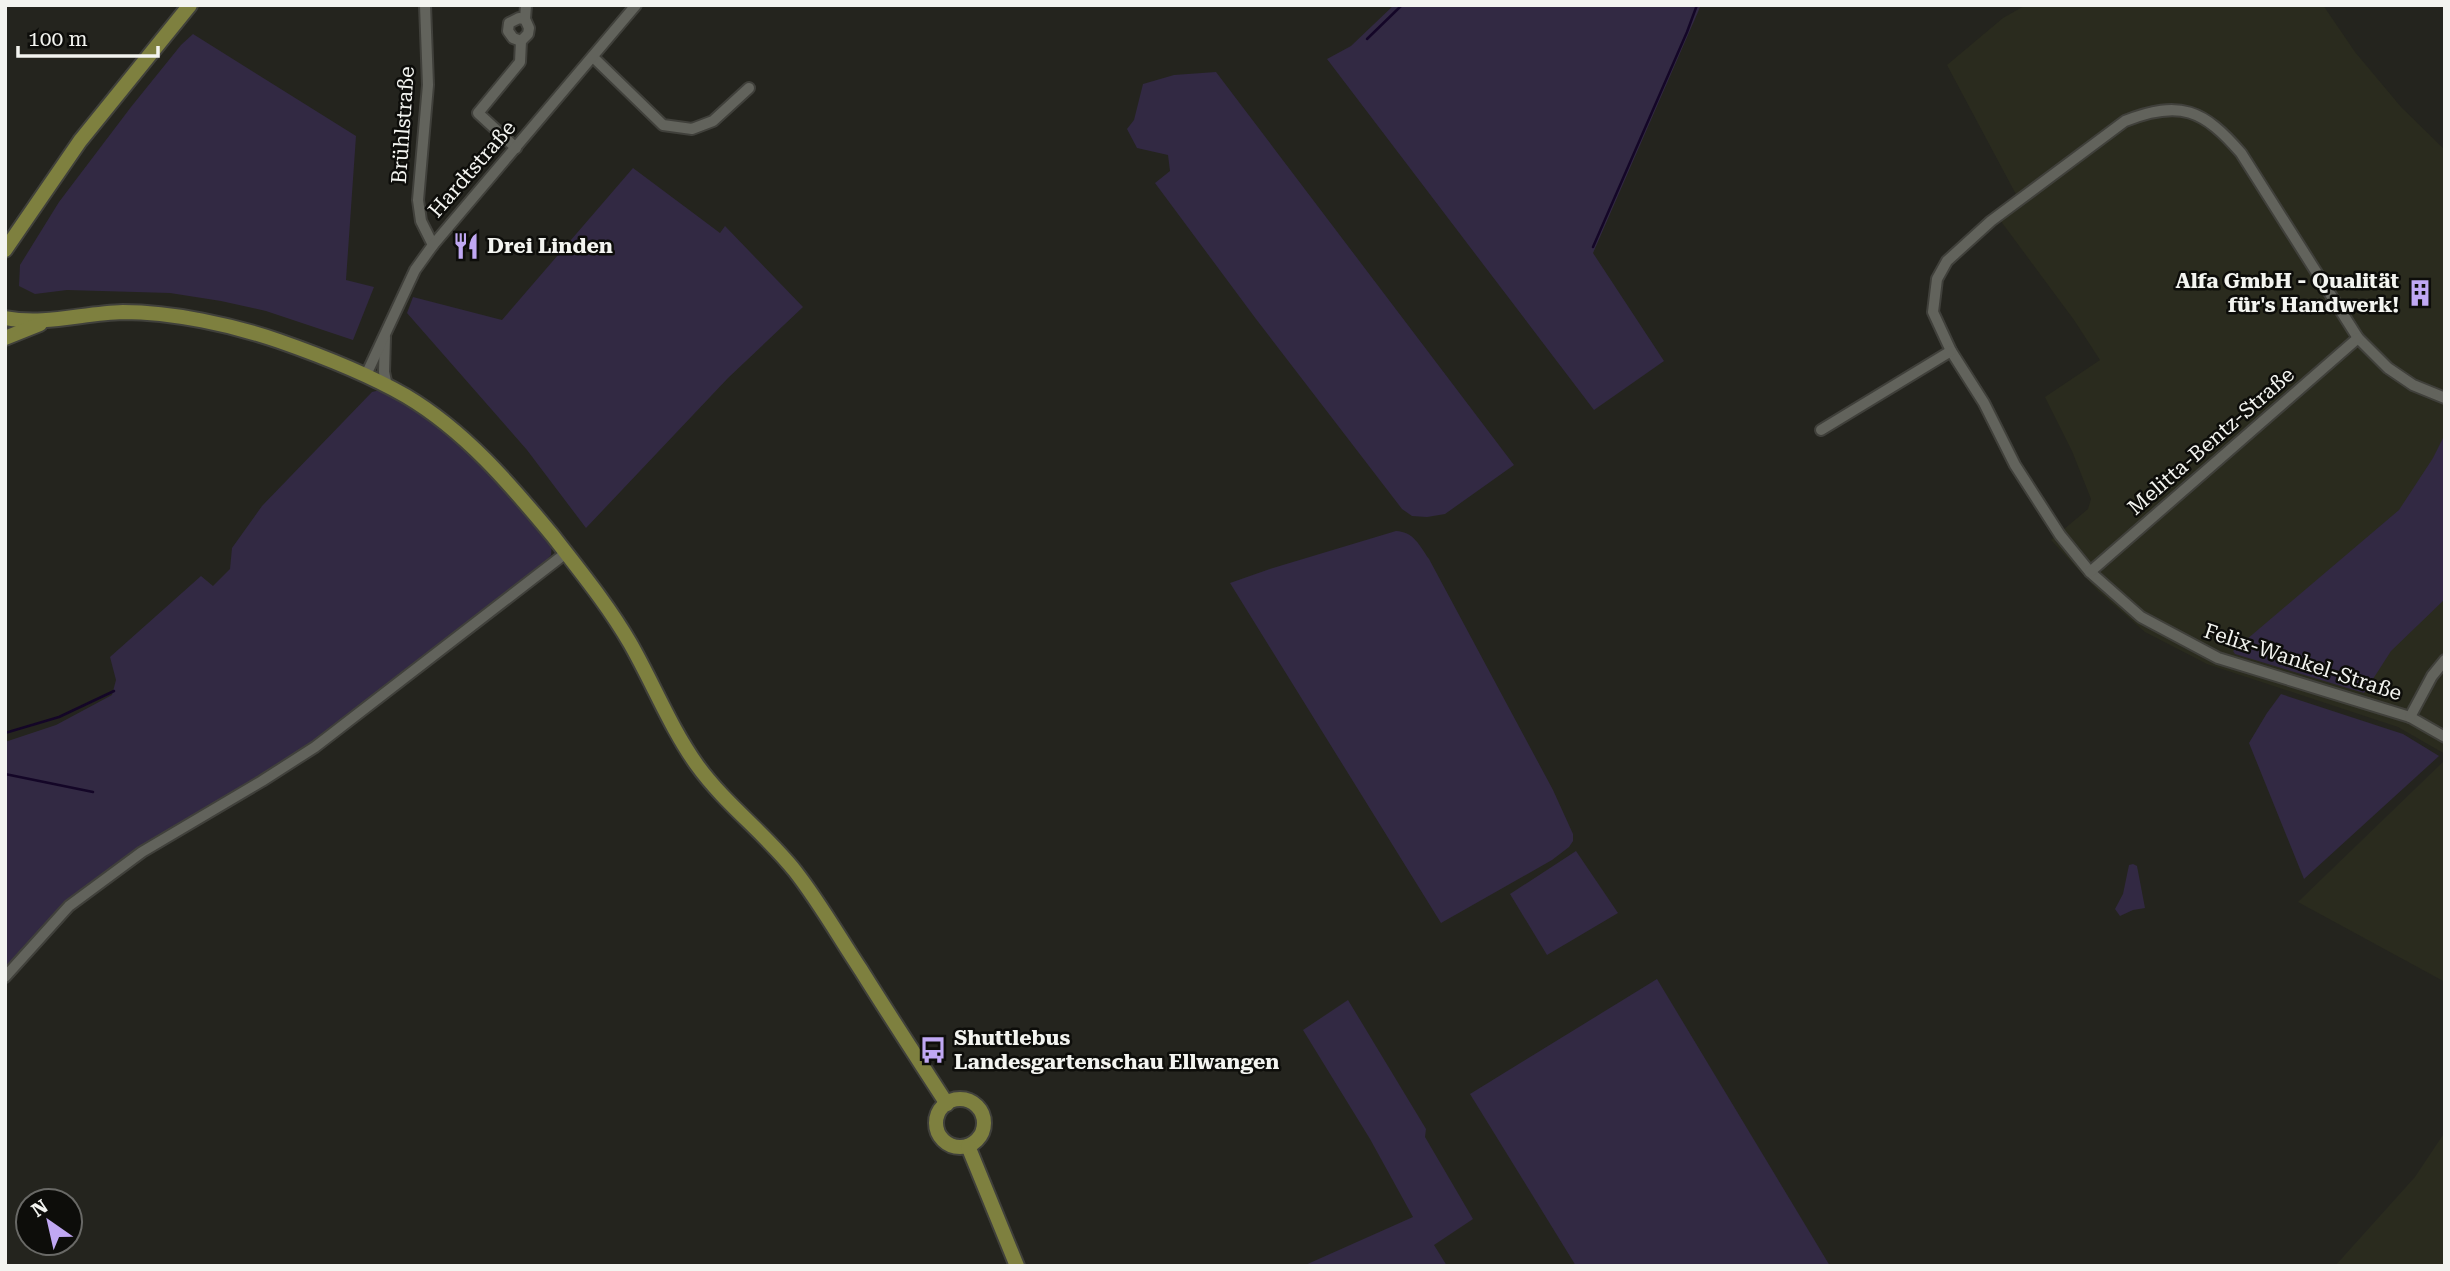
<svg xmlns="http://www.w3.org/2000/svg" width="2450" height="1271" font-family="'Roboto Serif',serif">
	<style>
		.built { fill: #2a2b1e }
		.green { fill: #322943 }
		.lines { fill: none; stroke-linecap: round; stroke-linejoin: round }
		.stream { stroke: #140627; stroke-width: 2.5 }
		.minor-casing { stroke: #40403b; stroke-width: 14 }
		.major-casing { stroke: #40403b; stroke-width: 18 }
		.minor { stroke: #62635c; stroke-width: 10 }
		.major { stroke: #7e803f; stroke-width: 14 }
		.labels { text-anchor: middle; stroke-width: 5; stroke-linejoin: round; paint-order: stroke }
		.street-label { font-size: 21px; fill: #f3f4f0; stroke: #0d0d0a }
		.poi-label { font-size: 21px; font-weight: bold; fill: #f3f4f0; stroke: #0d0d0a; text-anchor: start }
	</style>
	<rect width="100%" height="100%" fill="#24241e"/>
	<g class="built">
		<path d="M2026,5H2323L2355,52L2401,107L2445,150V754L2398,727L2207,664L2145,632L2099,592L2051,540L2088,509L2091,499L2072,451L2045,397L2100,360L2074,320L2000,220L2019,200L1947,65L2003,18Z"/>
		<path d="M2445,760V982L2298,902Z"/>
		<path d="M2445,1132V1266H2335L2415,1177Z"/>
	</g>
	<g class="green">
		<path d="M1394,5H1701L1593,253L1664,361L1594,410L1327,59L1351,46Z"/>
		<path d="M193,34L356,136L346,280L374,287L353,340L266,311L221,301L170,293L67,290L35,294L19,286L20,265L59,202L131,107L181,45Z"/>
		<path d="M1216,72L1514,465L1445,514L1427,517L1412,516L1402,509L1256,319L1155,183L1170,171L1168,155L1137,148L1127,129L1134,120L1143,84L1174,75Z"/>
		<path d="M633,168L720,233L725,226L803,307L728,378L586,528L527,450L407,313L413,297L502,320Z"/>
		<path d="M380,390C454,425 499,483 552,543L551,555L544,564L307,747L94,881L45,923L5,969V742L56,725L112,695L116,680L110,657L201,576L213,586L230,569L232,548L262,506L372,392Z"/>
		<path d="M2445,434V599L2391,651L2364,693L2235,654L2233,651L2399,510L2433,458Z"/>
		<path d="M1396,531C1414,532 1419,545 1429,559L1553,790L1573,834V841L1569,847L1552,860L1441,923L1230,583L1273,568Z"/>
		<path d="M2281,694L2403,734L2439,756L2304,879L2249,743L2267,713Z"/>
		<path d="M1576,851L1618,913L1547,955L1510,894Z"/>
		<path d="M2133,864L2137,866L2145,908L2133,910L2120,916L2115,909L2123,894L2129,865Z"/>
		<path d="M1657,979L1830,1266H1576L1470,1094Z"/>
		<path d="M1348,1000L1426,1129L1425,1137L1473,1219L1434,1245L1447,1266H1303L1413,1217L1370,1139L1303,1030Z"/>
	</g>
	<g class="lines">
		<g class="stream">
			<path d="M1367,39L1402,5"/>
			<path d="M1593,247L1687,32L1697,5"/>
			<path d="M5,733L59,717L114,691"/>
			<path d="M5,774L93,792"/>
		</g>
		<defs>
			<g id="minor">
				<path d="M425,5L428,85L418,200L421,221L433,245"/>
				<path d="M521,41L513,38L508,31L509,23L519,18L525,19"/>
				<path d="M593,57L663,125L692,129L713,121L749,88"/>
				<path d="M516,148L478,113L520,62L521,41L528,34L529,28L525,19L526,5"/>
				<path d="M385,337L384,372L387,386"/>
				<path d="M366,375L415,270L433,245L636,5"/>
				<path d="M2445,398L2413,385L2388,368L2358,338L2241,153C2204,110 2180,99 2125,121L1991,221L1947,261L1937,279L1933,312L1951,351L1984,403L2015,465L2060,535L2090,572L2141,617L2218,658L2410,717L2445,737"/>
				<path d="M1821,430L1951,351"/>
				<path d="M2090,572L2358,338"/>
				<path d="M2410,717L2432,676L2445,660"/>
				<path d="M5,977L69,906L142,852L262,781L315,747L566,553"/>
			</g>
			<g id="major">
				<path d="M5,250L80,141L190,5"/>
				<path d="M5,318C45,326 83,313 123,312C172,312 233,325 279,341C322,356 366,373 406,396C465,431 510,484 553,536C580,571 608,605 630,643C653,683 670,727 697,765C725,804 765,833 795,871C820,903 839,937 861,970C889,1015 918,1059 947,1104"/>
				<path d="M5,338L40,324"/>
				<circle cx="960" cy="1123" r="24"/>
				<path d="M968,1146L1017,1266"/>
			</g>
		</defs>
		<use href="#minor" class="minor-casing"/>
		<use href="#major" class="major-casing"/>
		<use href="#minor" class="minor"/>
		<use href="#major" class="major"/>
	</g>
	<defs>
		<symbol id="restaurant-bare" viewBox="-9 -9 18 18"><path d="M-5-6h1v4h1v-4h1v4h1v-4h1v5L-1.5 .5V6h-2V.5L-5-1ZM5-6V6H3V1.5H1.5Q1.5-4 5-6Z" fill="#c0a8f3" stroke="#0d0d0a" stroke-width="2.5" paint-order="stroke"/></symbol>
		<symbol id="building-bare" viewBox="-9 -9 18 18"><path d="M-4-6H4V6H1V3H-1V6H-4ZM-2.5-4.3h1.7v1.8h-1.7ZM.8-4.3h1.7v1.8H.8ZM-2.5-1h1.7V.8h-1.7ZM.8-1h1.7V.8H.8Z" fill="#c0a8f3" stroke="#0d0d0a" stroke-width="2.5" paint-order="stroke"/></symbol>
		<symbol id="bus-bare" viewBox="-9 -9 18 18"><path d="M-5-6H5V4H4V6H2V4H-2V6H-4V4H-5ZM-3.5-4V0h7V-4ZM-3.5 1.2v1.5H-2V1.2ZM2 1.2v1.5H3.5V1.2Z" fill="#c0a8f3" stroke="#0d0d0a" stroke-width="2.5" paint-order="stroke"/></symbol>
	</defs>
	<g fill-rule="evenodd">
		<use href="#restaurant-bare" x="447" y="227" width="38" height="38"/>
		<use href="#building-bare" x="2401" y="274" width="38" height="38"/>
		<use href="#bus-bare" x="914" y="1031" width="38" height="38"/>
	</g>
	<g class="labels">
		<g class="street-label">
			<text transform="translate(403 125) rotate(-86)" y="7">Brühlstraße</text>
			<text transform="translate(472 169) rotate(-49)" y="7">Hardtstraße</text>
			<text transform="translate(2211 441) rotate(-41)" y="7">Melitta-Bentz-Straße</text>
			<text transform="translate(2303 662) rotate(18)" y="7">Felix-Wankel-Straße</text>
		</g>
		<g class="poi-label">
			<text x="487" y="253">Drei Linden</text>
			<text x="2399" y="288" text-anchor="end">Alfa GmbH - Qualität<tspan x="2399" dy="24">für's Handwerk!</tspan></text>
			<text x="954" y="1045">Shuttlebus<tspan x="954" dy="24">Landesgartenschau Ellwangen</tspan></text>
		</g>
	</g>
	<rect width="2450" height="1271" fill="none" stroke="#f3f4f0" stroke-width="14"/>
	<g transform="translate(49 1222) rotate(326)"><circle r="33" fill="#0d0d0a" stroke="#696966" stroke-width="2"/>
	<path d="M0-5L12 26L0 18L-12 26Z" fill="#c0a8f3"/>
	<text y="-10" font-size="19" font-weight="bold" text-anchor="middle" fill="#f3f4f0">N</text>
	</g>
	<path d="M18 46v10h140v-10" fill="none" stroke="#f3f4f0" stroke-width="3.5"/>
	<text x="28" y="46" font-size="21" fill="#f3f4f0" stroke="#0d0d0a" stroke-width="5" paint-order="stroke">100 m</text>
</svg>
